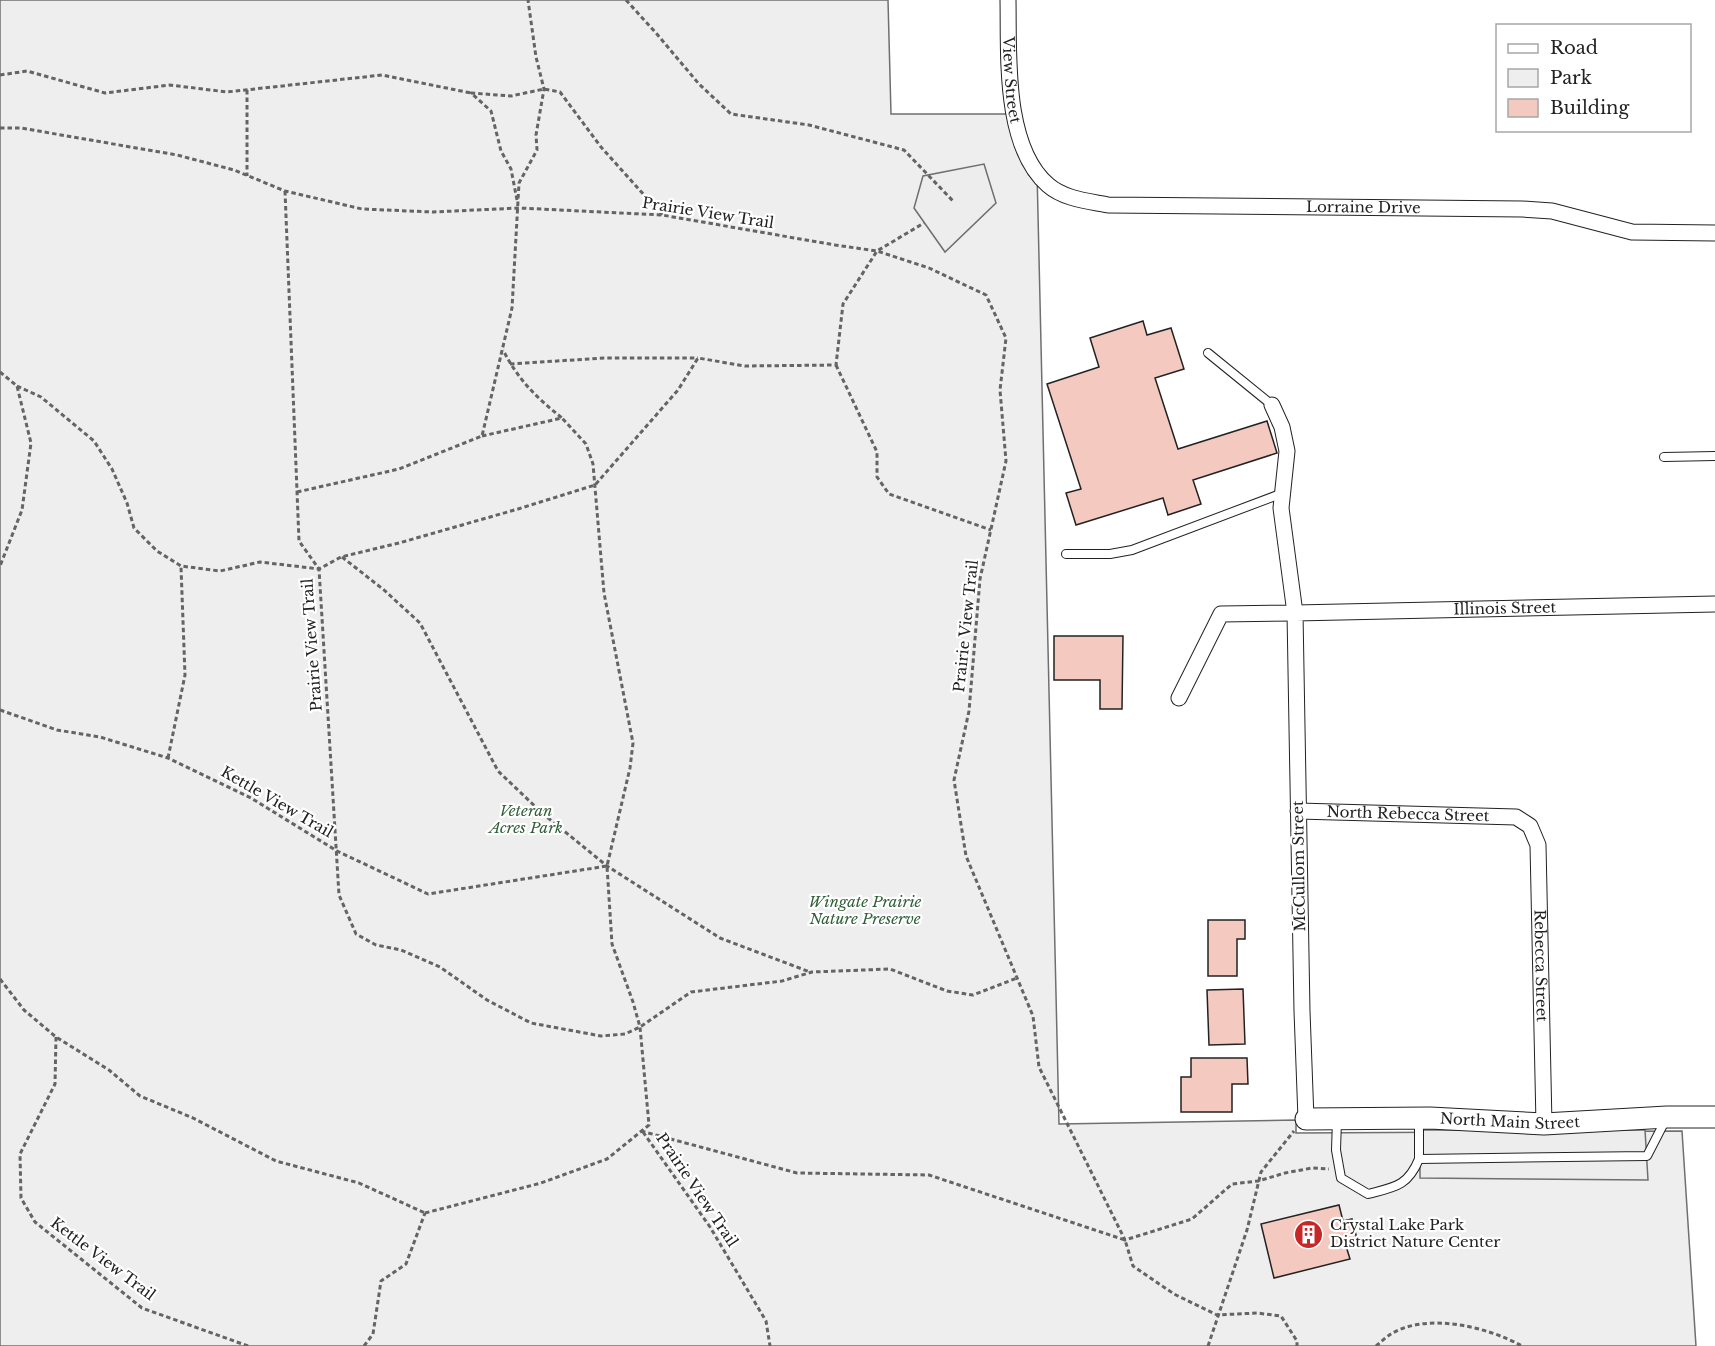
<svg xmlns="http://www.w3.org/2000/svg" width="1715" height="1346" font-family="'Libre Baskerville',serif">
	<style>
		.green { fill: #eee; stroke: #6f6f6f; stroke-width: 1.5 }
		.parking { fill: #ededed; stroke: #6f6f6f; stroke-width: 1.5 }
		.building { fill: #f3c9c0; stroke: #222; stroke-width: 1.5 }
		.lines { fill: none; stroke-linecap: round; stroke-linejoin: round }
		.lane-casing { stroke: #222; stroke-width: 10 }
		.street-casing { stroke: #222; stroke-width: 17 }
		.secondary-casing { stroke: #222; stroke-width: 23 }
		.path { stroke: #646464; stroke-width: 3; stroke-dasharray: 4.5 3; stroke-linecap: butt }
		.lane { stroke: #fff; stroke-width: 8 }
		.street { stroke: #fff; stroke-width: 15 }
		.secondary { stroke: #fff; stroke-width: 21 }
		.labels { text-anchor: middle; stroke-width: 4.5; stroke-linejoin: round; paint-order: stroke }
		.street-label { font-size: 15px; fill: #222; stroke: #fff }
		.park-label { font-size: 15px; font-style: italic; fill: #2f5e38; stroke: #fff }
		.poi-label { font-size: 15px; fill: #222; stroke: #fff; text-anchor: start }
	</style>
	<rect width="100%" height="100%" fill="#fff"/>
	<path class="green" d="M0,0H888L891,114H1013L1037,171L1059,1124L1296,1120V1133L1682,1131L1696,1346H0Z"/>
	<g class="parking">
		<path d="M984,164L996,203L945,252L914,208L923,176Z"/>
		<path d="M1420,1130H1645L1648,1180L1420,1178Z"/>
	</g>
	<g class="building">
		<path d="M1143,321L1147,335L1171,328L1184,369L1155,378L1178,449L1267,421L1277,453L1193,480L1201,504L1168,515L1163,498L1076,525L1066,493L1081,489L1047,384L1099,367L1090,338Z"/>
		<path d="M1054,636H1123L1122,709H1100V680H1054Z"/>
		<path d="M1208,920H1245V939H1237V976H1208Z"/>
		<path d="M1243,989L1245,1044L1209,1045L1207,990Z"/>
		<path d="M1191,1058H1247L1248,1084H1232V1112H1181V1077H1191Z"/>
		<path d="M1339,1205L1343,1221L1352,1219L1358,1243L1346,1246L1350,1259L1274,1278L1261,1224Z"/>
	</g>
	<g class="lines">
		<defs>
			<g id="lane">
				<path d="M1208,353L1272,405"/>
				<path d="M1664,457L1715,456"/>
				<path d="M1066,554H1110L1132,550L1283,493"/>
				<path d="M1337,1120L1336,1150L1341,1178L1368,1194C1395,1187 1408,1186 1419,1159L1647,1156L1665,1121"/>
				<path d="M1419,1120V1159"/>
			</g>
			<g id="street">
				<path id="s1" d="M1008,0C1009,54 1003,146 1048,185C1064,199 1088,201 1108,205L1522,209L1552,211L1632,232L1715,233"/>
				<path d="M1179,698L1221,614L1295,613L1281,508L1287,451L1282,427L1272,405"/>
				<path id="s2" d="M1298,811L1516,817L1530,826L1538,845L1544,1124"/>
				<path id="s3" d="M1306,1119L1302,1011L1295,613L1715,604"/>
			</g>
			<g id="secondary">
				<path id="s4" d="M1306,1119L1430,1118L1544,1124L1667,1117H1715"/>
			</g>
		</defs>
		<use href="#lane" class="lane-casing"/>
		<use href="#street" class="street-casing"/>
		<use href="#secondary" class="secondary-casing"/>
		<g class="path">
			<path d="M626,0L656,33L699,84L731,114L809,125L904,150L953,201"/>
			<path d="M0,75L27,71L105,93L170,85L227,92L382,75L471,93"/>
			<path d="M247,90V176"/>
			<path d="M0,128H21L177,155L234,170L285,191L362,209L433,212L519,208L662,215L835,245L877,251L929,268L986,295L1006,338L1000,390L1006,461L980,579L969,711L954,780L966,856L1033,1016L1039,1067L1125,1240L1192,1219L1232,1184L1258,1181L1285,1173L1312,1168L1329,1169"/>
			<path d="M285,191L299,541L319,569L339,895L356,934L376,945L401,950L440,967L487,1000L531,1023L601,1036L625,1034L640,1027L691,992L782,981L812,972L890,969L947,991L973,995L1017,978"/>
			<path d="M517,200L511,169L501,151L491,111L471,93L511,96L544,89L560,92L601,147L662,215"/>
			<path d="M510,364L604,358H698"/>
			<path d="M836,365L877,452V477L889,494L991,530"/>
			<path d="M0,372L17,386L31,443L22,510L0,566"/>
			<path d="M17,386L41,397L94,441L112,469L127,503L134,528L157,551L181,566L220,571L260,562L319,569L341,557L399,543L518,509L595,485L678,390L698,358L745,366L836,365L843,304L877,251L924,223"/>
			<path d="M482,436L562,418C536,397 519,381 503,350"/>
			<path d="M297,492L399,469L482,436L512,308L519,183L537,150L536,135L544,89L536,57L528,0"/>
			<path d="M342,557L384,590L420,623L498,771L542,813L607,866L720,938L810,972"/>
			<path d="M0,710L57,730L100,737L168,758L251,798L337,851L428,894L607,866"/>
			<path d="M168,758L185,675L181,567"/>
			<path d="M0,979L24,1010L56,1037L109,1070L140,1096L193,1118L276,1161L359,1183L425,1213"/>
			<path d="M56,1037L55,1084L20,1154L21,1198L35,1222L142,1308L248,1346"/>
			<path d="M641,1131L797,1173L929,1175L1125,1240L1133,1266L1174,1294L1217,1315L1257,1313L1281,1316L1297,1341V1346"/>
			<path d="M643,1132L710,1227L766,1321L770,1346"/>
			<path d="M425,1213L541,1183L607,1159L649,1125L640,1027L633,1002L612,944L607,866L630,768L633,743L604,593L593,464L586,444L562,418"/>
			<path d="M364,1346L373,1334L381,1281L406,1264L425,1213"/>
			<path d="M1208,1346L1247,1230L1261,1172L1294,1131"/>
			<path d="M1376,1346C1381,1342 1386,1337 1391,1334C1427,1312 1488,1327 1522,1346"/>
		</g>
		<use href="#lane" class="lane"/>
		<use href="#street" class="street"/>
		<use href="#secondary" class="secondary"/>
	</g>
	<defs>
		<symbol id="building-disc" viewBox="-11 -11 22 22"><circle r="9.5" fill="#c62828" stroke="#fff"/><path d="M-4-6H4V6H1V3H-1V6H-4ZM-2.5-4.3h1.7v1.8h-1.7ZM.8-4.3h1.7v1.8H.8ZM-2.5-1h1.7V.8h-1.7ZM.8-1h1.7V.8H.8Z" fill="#fff"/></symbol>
	</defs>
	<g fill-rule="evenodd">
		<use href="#building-disc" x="1292" y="1218" width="33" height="33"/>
	</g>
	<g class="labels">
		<g class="street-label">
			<text dy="5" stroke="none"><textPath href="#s1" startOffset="80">View Street</textPath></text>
			<text dy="5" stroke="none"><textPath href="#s1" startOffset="514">Lorraine Drive</textPath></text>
			<text transform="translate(708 213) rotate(9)" y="5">Prairie View Trail</text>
			<text dy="5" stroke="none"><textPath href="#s3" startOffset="716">Illinois Street</textPath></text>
			<text transform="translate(966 626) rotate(-84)" y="5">Prairie View Trail</text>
			<text transform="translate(312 645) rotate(-94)" y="5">Prairie View Trail</text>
			<text transform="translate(277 802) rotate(30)" y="5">Kettle View Trail</text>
			<text dy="5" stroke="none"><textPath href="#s2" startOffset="110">North Rebecca Street</textPath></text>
			<text transform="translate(1299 866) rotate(-91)" y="5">McCullom Street</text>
			<text dy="5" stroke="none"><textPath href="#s2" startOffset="376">Rebecca Street</textPath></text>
			<text dy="5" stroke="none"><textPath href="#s4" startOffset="204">North Main Street</textPath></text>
			<text transform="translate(697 1190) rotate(56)" y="5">Prairie View Trail</text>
			<text transform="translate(103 1259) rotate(37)" y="5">Kettle View Trail</text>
		</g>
		<g class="park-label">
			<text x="526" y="816">Veteran<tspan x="526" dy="17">Acres Park</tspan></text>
			<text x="865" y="907">Wingate Prairie<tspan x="865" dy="17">Nature Preserve</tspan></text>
		</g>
		<g class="poi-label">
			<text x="1330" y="1230">Crystal Lake Park<tspan x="1330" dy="17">District Nature Center</tspan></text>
		</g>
	</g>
	<rect x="1496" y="24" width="195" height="108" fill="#ffffff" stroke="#a7a7a7" stroke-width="1.5"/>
	<rect x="1508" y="44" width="30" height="9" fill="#ffffff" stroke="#a7a7a7" stroke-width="1.5"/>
	<text x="1550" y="54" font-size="18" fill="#222222">Road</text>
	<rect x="1508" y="69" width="30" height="18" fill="#eeeeee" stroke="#a7a7a7" stroke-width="1.5"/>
	<text x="1550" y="84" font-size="18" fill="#222222">Park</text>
	<rect x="1508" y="99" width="30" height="18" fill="#f3c9c0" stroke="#a7a7a7" stroke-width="1.5"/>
	<text x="1550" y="114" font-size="18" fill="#222222">Building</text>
</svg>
